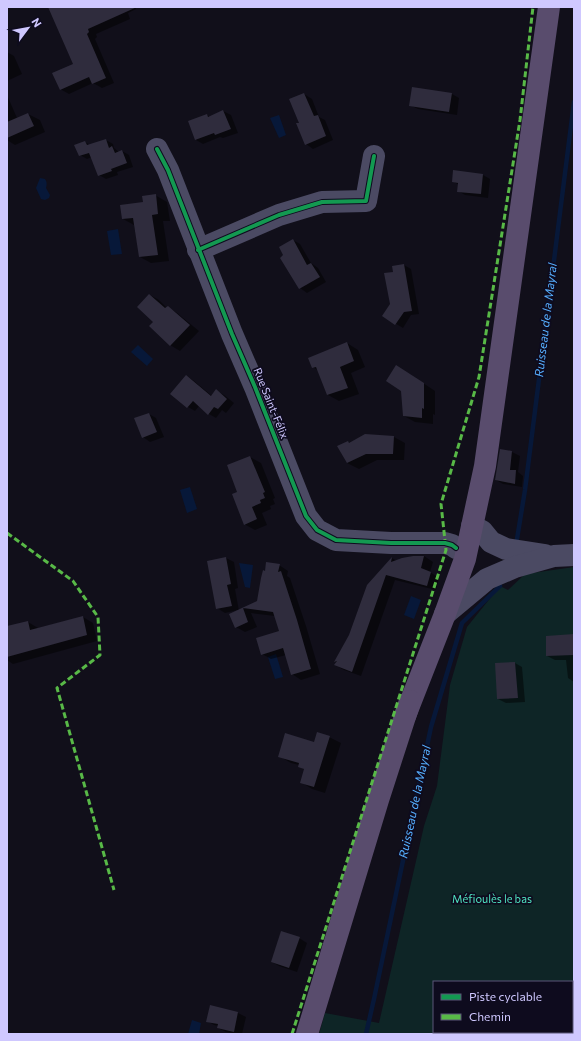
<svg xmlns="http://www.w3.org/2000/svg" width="581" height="1041" font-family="Commissioner,sans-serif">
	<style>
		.green { fill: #0e2526; fill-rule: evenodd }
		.water { fill: #071839 }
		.shadow { fill: #0007 }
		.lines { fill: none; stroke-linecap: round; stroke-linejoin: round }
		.stream { stroke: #071839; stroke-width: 4.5 }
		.building { fill: #2f2c3d }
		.minor { stroke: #4b4a63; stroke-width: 22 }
		.major { stroke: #594c6d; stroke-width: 22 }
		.quiet { stroke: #58b947; stroke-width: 3; stroke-dasharray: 6 3; stroke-linecap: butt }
		.cycleway-casing { stroke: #0e0b1e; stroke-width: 6 }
		.cycleway { stroke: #139951; stroke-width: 4 }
		.labels { text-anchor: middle; stroke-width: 3.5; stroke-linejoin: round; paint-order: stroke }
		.street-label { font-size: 11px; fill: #cfc8ff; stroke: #0e0b1e }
		.park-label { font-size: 11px; fill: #4fe4c1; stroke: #0e0b1e }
		.water-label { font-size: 12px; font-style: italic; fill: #56afff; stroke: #0e0b1e }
	</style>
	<rect width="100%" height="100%" fill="#110f1a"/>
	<path class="green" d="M574,567V1034H319L325,1013L379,1023L424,826L437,786L450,685L467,627L500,586L508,590L525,574ZM434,982H572V1032H434Z"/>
	<g class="water">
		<path d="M279,115L286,135L279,138L270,118Z"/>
		<path d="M40,178L45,179C47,182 47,184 46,188L50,195L49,198L45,200L41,199L36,188Z"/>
		<path d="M118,229L122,254L111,255L107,231Z"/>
		<path d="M138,345L153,359L147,366L131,352Z"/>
		<path d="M190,487L197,509L187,513L180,490Z"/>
		<path d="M239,563L253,565L250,588L245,587Z"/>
		<path d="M411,596L421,600L414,619L404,615Z"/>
		<path d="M276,654L283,677L275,679L268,657Z"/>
		<path d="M192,1020L201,1023L199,1034H188Z"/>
	</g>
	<g class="shadow">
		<path d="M49,7H135L136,9L128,13L130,19L96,34L97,37L95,39L114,83L102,88L93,83L69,94L60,89L74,64Z"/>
		<path d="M7,52L14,56L22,74L7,81Z"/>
		<path d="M304,94L312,99L319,117L325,120L333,140L313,149L306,144L300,123Z"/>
		<path d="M452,94L459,98L457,115L418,109L410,105Z"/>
		<path d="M7,95L17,118L28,114L40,120L45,132L15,145L7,140Z"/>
		<path d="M223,111L231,115L238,133L223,138L220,137L203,144L196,140L207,115L210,117Z"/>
		<path d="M106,140L113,144L114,148L119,152L122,151L129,155L133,167L117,172L118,175L106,179L99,175L92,157L87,159L80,155L85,142L90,145Z"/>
		<path d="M483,175L490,179L488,198L465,195L458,191L459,185L453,181Z"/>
		<path d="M155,195L167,202L170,221H163L169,261L151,263L140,257L134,225L123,219L144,202Z"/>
		<path d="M293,240L300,244L311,263L318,268L326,282L307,293L300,288Z"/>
		<path d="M404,265L411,269L419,314L411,315L403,328L383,316L391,304Z"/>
		<path d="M150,295L159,300L167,308L168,307L177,313L199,331L180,351L170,345Z"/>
		<path d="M347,343L358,350L365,367L351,373L359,394L339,401L328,395L319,371L313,367Z"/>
		<path d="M408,373L435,391V415L433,414V424L415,422L404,416Z"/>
		<path d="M187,376L194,381L212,396L217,391L224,395L234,403L226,413L222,410L216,418L209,414L199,406L195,411L188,407Z"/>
		<path d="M149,414L156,418L164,437L150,442L143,437Z"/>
		<path d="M394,437L405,443L404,460H377L359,469L347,463L348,442L350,443Z"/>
		<path d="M501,450L512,452L520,456L518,472L523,476L522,487L503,484L496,480Z"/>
		<path d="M250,457L261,463L275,498L273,499L275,504L270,506L271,509L262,513L267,525L255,530L244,524L238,493Z"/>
		<path d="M413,556H424L433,562L430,572L439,578L436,590L395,580L361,676L344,670L335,665L337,663L335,662L350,636L368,586L392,558L397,561Z"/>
		<path d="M226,558L234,562L238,588L235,589L239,611L258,602L265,572L279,565L288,571L287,576L290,578L306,626L320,674L301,680L292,674L286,655L271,659L262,654L280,632L275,616L251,613L257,627L245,632L236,627L238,610L225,613L217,608L208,562Z"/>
		<path d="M83,617L93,623L97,641L13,664L7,660V627L28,622L38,628Z"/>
		<path d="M574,635V682L568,678L566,660H555L547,656Z"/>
		<path d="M515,663L522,667L525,702L506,703L498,699Z"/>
		<path d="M329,737L341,743L325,793L312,789L301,782L305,770L299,766V765L291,763L279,756Z"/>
		<path d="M299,938L307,943L297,972L279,966L272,962Z"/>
		<path d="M210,1006L238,1013L246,1017L242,1034H235L226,1032L218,1028L219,1026L214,1025L207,1021Z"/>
	</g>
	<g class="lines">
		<g class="stream">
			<path d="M517,539L525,490L574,102"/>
			<path d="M366,1034L374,999L431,727L462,623L500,586"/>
		</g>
	</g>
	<g class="building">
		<path d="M48,7H137L88,29L89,32L87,34L106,78L92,84L89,77L60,90L52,73L73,64Z"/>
		<path d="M412,87L452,93L449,112L409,106Z"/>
		<path d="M304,93L314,116L318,115L326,136L305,145L296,123H299L289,99Z"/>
		<path d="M223,110L231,129L215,135L214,133L195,140L188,121L207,114L208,117Z"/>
		<path d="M28,113L34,126L7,138V122Z"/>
		<path d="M106,139L109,148L112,146L115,153L122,150L127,163L111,169L112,171L98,176L89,153L79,156L74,145L85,141L87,145Z"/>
		<path d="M453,170L483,174L481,194L457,192L458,183L452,182Z"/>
		<path d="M156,194L158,214L152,215L158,255L139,257L133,218L122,219L120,205L143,202L142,196Z"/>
		<path d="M293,239L307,265L311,263L320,277L299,289L280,258L283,255L279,247Z"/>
		<path d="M404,264L412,311L404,312L395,325L382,316L390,304L384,273L393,272L392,266Z"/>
		<path d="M149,294L165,308L168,306L190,325L170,346L149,326L153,322L137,307Z"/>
		<path d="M347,342L354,361L340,367L348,388L327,395L316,367L312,368L308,358Z"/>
		<path d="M396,365L424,383V409L422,408V418L403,416L401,391L386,381Z"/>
		<path d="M186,375L211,396L216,389L227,399L218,409L214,407L208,415L193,401L187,408L170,394Z"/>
		<path d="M149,413L157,432L142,438L134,418Z"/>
		<path d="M365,434L394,436L393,454H366L347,463L337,446L348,441L349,443Z"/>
		<path d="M500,449L512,451L510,470H516L515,484L495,480Z"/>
		<path d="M250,456L265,492L263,493L265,498L260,500L261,503L252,507L257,519L244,525L232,494L237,492L227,465Z"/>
		<path d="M413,556H424L421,568L431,572L427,586L386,575L352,672L334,665L337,661L334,662L349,635L367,585L392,557L391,562L402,558Z"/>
		<path d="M226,557L231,584L227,585L232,606L216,609L207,561Z"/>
		<path d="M266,562L280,564L278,572L281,571L297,620L311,669L291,675L283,648L261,655L256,638L279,631L273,612L243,608L248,622L235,628L229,614L257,601L261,578L263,570L265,571Z"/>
		<path d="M83,616L87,635L7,657V626L28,621L30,630Z"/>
		<path d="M574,634V655L546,656V636Z"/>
		<path d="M515,662L518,698L497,699L495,663Z"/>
		<path d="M317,732L330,736L314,787L300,783L304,769L298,767L299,763L278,757L285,733L314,742Z"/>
		<path d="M281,931L300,937L289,968L271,962Z"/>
		<path d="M210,1005L238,1012L234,1032L217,1028L218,1024L206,1022Z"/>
	</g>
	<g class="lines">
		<g class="minor">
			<path d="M157,149L168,170L232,334L255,387L306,516L317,530L336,540L391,543H445L452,545L456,548"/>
			<path d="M198,250L279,215L322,202L366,201L374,156"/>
			<path d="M472,526L482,531L491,542L506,549L545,555"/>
			<path d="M445,614L487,579L515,567L554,556L574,555"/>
		</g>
		<g class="major">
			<path d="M405,716L445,614L465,559L485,466L549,7"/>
			<path d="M307,1034L378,800L410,701"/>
		</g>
		<g class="quiet">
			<path d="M7,533L73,581L98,617L100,655L57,688L114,890"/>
			<path d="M292,1034L446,550L441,504L479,377L520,120L533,7"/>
		</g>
		<defs>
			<g id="cycleway">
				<path d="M157,149L168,170L232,334L255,387L306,516L317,530L336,540L391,543H445L452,545L456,548"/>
				<path d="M198,250L279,215L322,202L366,201L374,156"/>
			</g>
		</defs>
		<use href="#cycleway" class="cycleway-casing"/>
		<use href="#cycleway" class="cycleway"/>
	</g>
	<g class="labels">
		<g class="street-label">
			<text transform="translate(271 403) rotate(68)" y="4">Rue Saint-Félix</text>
		</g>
		<g class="park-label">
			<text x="492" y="903">Méfioulès le bas</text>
		</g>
		<g class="water-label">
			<text transform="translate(546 320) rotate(-83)" y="4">Ruisseau de la Mayral</text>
			<text transform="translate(415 802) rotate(-78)" y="4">Ruisseau de la Mayral</text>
		</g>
	</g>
	<rect width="581" height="1041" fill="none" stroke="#cfc8ff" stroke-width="16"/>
	<rect x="433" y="981" width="140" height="52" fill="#0e0b1e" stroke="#5b5778"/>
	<rect x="441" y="994" width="20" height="6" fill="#139951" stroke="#5b5778"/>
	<text x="469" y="1001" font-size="12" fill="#cfc8ff">Piste cyclable</text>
	<rect x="441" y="1014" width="20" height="6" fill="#58b947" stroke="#5b5778"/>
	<text x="469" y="1021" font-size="12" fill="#cfc8ff">Chemin</text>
	<g transform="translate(28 28) rotate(58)" stroke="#0e0b1e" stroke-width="3" paint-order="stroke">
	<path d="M0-3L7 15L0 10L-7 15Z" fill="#cfc8ff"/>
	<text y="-6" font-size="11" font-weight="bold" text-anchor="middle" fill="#cfc8ff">N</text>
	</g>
</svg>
